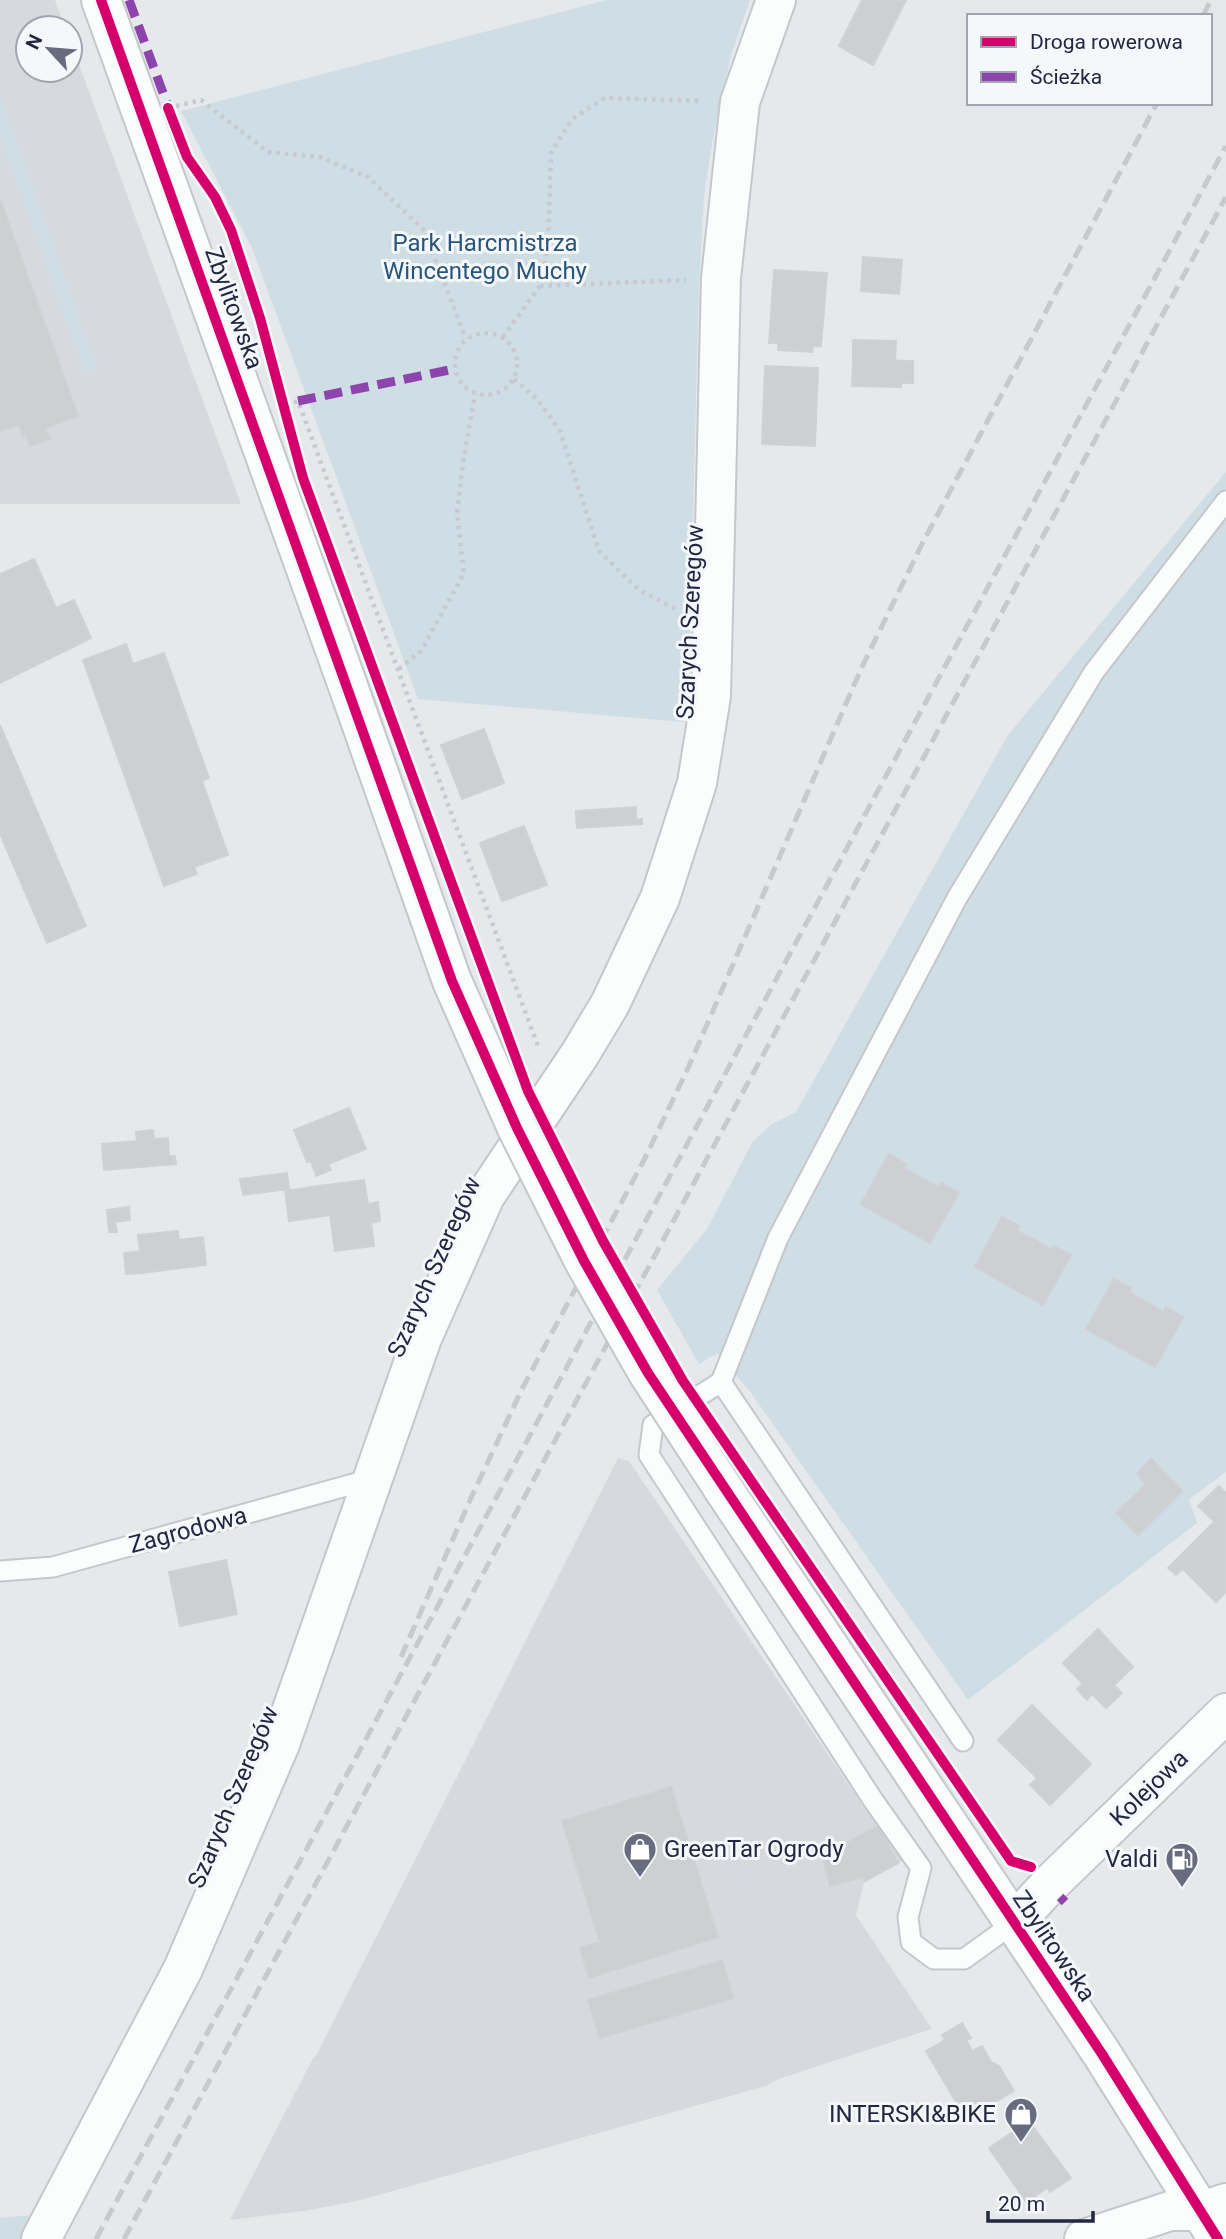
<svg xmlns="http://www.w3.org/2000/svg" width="1226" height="2239" font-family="Roboto,sans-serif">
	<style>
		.built { fill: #d6dadf }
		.green { fill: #cfdde5 }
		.building { fill: #cdcfd3; stroke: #cfd1d5; stroke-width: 2 }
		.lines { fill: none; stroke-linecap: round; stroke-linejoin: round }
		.service-casing { stroke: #c5c7cb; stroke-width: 23 }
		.minor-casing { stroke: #c5c7cb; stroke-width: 42 }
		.tertiary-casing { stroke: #c5c7cb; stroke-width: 42 }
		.path { stroke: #c8cad1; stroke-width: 4.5; stroke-dasharray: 3.5 5; stroke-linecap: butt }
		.service { stroke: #fbfcfc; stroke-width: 19 }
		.minor { stroke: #fbfcfc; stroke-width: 38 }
		.tertiary { stroke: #fbfcfc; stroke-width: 38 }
		.rail { stroke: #c7c9cd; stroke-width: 5; stroke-dasharray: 14 7; stroke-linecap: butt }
		.tertiary-bridge-casing { stroke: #c5c7cb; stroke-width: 42; stroke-linecap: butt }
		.tertiary-bridge { stroke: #fbfcfc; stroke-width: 38 }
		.quiet { stroke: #8e44ad; stroke-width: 9; stroke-dasharray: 18 9; stroke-linecap: butt }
		.cycleway-casing { stroke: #f5f8fa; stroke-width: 15 }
		.cycleway { stroke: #d6006c; stroke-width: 10 }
		.labels { text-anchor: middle; stroke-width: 6; stroke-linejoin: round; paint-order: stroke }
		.park-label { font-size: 24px; fill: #2a557b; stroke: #f5f8fa }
		.street-label { font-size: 24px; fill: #222842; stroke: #f5f8fa }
		.poi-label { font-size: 24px; fill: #222842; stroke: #f5f8fa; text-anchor: end }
	</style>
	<rect width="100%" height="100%" fill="#e6e9ec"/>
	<g class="built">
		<path d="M0,0H55L65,28H28V70H70V40L241,504H0Z"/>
		<path d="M618,1458L629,1461L874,1822L880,1820L903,1861L864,1883L856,1915L932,2029L778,2079L766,2086L357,2201L304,2211L230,2220L312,2060L318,2052Z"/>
	</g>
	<g class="green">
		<path d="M607,0H750L731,55L713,138L704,195L699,287L689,664L683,722L418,699L252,248L181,111Z"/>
		<path d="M0,94L98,370L85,375L0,136Z"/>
		<path d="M1226,472V1472L1189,1499L1197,1523L968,1700L751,1393L718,1353L699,1364L657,1290L707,1229L753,1141L772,1124L796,1112L1008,735Z"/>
		<path d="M44,2214L30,2239H0V2218Z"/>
	</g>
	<g class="building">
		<path d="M862,0H906L873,65L839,46Z"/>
		<path d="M0,199L78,416L45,428L50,439L30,446L26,435L23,436L19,425L0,431Z"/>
		<path d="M863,257L902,260L899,294L861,291Z"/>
		<path d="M774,270L827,273L821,346H813L812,352L778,350V343H769Z"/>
		<path d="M853,340L896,341L895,361L853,360Z"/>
		<path d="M853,360L913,361V383H901V387L852,386Z"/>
		<path d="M765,366L818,368L815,446L762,444Z"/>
		<path d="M34,559L56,608L74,600L91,638L0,683V574Z"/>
		<path d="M126,644L133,664L164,653L209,778L202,781L228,855L194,867L197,874L164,886L83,660Z"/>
		<path d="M0,725L86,926L47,943L0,834Z"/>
		<path d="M484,729L504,783L462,799L441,745Z"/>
		<path d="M636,807V820L642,819V824L577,828L576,811Z"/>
		<path d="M524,826L547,885L502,901L480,843Z"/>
		<path d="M349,1108L366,1149L328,1164L331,1170L316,1176L311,1161L307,1162L294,1130Z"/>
		<path d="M153,1130L154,1139L168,1138L169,1156H175L176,1164L104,1170L102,1144L137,1141L136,1132Z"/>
		<path d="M889,1154L906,1164L904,1168L921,1178L896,1224L861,1204Z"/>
		<path d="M287,1173L289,1189L243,1195L240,1179Z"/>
		<path d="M921,1178L939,1187L941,1183L959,1193L930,1243L896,1224Z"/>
		<path d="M364,1180L368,1204L378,1202L380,1221L371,1223L374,1246L335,1251L326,1185Z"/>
		<path d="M326,1185L331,1215L289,1221L285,1191Z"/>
		<path d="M129,1207L130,1220L115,1222L117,1232H109L107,1210Z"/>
		<path d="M1002,1217L1019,1226L1017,1231L1035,1240L1009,1286L975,1267Z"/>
		<path d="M178,1231L179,1240L203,1237L206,1265L142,1273L138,1235Z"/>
		<path d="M1035,1240L1052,1250L1054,1246L1071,1255L1043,1305L1009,1286Z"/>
		<path d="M140,1251L142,1273L126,1274L124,1253Z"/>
		<path d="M1114,1279L1131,1288L1129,1292L1146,1302L1120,1348L1086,1329Z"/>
		<path d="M1146,1302L1164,1312L1166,1307L1183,1317L1155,1367L1120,1348Z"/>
		<path d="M1151,1459L1182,1491L1138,1535L1116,1513L1146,1484L1137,1474Z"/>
		<path d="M1219,1486L1226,1493V1533L1198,1506Z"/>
		<path d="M1214,1522L1226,1533V1592L1216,1602L1183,1569L1176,1575L1168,1568Z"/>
		<path d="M226,1560L237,1614L180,1626L169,1572Z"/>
		<path d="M1098,1629L1133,1667L1114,1685L1122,1693L1106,1708L1092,1694L1087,1700L1077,1689L1083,1684L1063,1663Z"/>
		<path d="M1032,1705L1091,1764L1050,1805L1030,1785L1037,1778L998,1740Z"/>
		<path d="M671,1787L718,1937L589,1978L580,1948L600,1942L562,1821Z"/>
		<path d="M878,1826L898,1863L865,1881L863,1877L830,1886L821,1851L845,1844Z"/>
		<path d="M722,1960L733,1998L600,2038L588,2000Z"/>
		<path d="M962,2023L971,2038L966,2040L972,2051L982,2046L991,2062L999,2066L1014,2091L966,2119L926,2051L945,2040L942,2035Z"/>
		<path d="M1029,2121L1071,2178L1050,2192L1047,2188L1028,2201L1031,2204L1029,2206L989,2148Z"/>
	</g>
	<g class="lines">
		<defs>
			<g id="service">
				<path d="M721,1382L778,1238L957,898L1094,672L1226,501"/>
				<path d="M0,1571L53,1567L375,1478"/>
				<path d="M963,1741L721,1382L653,1425L649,1455L873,1800L921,1868L908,1917L911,1942L934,1959H964L1014,1923"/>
			</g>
			<g id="minor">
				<path d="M1014,1923L1049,1885L1226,1713"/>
				<path d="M41,2239L183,1969L280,1744L422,1338L485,1196L580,1054L610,1004L660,898L697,783L711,696L721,278L740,102L776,0"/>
				<path d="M1084,2239L1170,2211H1202L1226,2203"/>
			</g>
			<g id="tertiary">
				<path d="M101,0L348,686"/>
				<path d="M724,1490L1102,2054L1218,2239"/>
			</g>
		</defs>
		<use href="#service" class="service-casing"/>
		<use href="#minor" class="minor-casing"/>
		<use href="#tertiary" class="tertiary-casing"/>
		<g class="path">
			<path d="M176,106L201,100L268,152L320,157L368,177L424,230L466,339"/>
			<path d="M540,286L686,280"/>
			<circle cx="486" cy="364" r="31"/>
			<path d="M503,337L540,286L548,245L551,153L572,119L605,98L703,101"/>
			<path d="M514,379L538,400L560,431L599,551L639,590L678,610"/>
			<path d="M286,406L298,401L539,1049"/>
			<path d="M399,669L421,651L464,573L457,513L463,463L475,394"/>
		</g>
		<use href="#service" class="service"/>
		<use href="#minor" class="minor"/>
		<use href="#tertiary" class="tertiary"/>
		<g class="rail">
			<path d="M1203,16L1211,0"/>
			<path d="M401,1657L471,1498L522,1389L644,1160L689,1066L861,669L923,542L1157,103"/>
			<path d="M96,2239L1226,146"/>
			<path d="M124,2239L1226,197"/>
		</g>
		<defs>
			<path id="tertiary-bridge" d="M348,686L452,981L517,1128L584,1261L648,1373L724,1490"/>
		</defs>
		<use href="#tertiary-bridge" class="tertiary-bridge-casing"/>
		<use href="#tertiary-bridge" class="tertiary-bridge"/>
		<g class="quiet">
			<path d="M129,0L170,112"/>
			<path d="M298,401L454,369"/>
			<path d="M1060,1897L1065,1902"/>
		</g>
		<defs>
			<g id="cycleway">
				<path d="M101,0L452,981L517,1128L584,1261L648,1373L1102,2054L1218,2239"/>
				<path d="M168,108L187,157L215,197L231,230L260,318L303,478L528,1091L603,1241L683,1381L1011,1861L1031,1867"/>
			</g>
		</defs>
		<use href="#cycleway" class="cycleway-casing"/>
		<use href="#cycleway" class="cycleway"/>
	</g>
	<defs>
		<symbol id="shop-pin" viewBox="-11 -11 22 30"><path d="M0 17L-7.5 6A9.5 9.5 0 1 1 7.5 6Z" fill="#676c7e" stroke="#f5f8fa"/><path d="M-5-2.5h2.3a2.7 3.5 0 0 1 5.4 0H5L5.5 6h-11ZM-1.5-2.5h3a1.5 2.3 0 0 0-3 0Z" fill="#fff"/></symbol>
		<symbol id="fuel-pin" viewBox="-11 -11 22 30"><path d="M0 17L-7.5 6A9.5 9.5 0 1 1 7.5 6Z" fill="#676c7e" stroke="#f5f8fa"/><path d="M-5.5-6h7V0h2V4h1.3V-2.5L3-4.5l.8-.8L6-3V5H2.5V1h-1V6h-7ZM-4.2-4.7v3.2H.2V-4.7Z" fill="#fff"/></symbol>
	</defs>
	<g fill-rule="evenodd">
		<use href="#shop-pin" x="621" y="1830" width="38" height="52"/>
		<use href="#fuel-pin" x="1163" y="1840" width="38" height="52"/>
		<use href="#shop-pin" x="1002" y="2095" width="38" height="52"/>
	</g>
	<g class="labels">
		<g class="park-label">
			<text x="485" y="251">Park Harcmistrza<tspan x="485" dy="28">Wincentego Muchy</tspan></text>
		</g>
		<g class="street-label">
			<text transform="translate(234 308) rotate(70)" y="8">Zbylitowska</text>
			<text transform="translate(690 622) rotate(-87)" y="8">Szarych Szeregów</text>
			<text transform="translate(434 1267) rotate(-66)" y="8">Szarych Szeregów</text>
			<text transform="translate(188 1530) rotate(-15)" y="8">Zagrodowa</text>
			<text transform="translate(1149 1788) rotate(-44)" y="8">Kolejowa</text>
			<text transform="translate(233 1797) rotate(-67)" y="8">Szarych Szeregów</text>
			<text transform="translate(1054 1946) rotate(56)" y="8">Zbylitowska</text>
		</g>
		<g class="poi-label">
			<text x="664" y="1857" text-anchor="start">GreenTar Ogrody</text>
			<text x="1158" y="1867">Valdi</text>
			<text x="996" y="2122">INTERSKI&amp;BIKE</text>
		</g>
	</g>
	<rect x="967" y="14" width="245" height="91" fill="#f5f8fa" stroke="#a1a5b0" stroke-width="2"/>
	<rect x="981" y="37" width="35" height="10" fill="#d6006c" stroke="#a1a5b0" stroke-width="2"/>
	<text x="1030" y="49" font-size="21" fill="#222842">Droga rowerowa</text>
	<rect x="981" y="72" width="35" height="10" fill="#8e44ad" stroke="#a1a5b0" stroke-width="2"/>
	<text x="1030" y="84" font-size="21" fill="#222842">Ścieżka</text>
	<g transform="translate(49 49) rotate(296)"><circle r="33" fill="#f5f8fa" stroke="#a1a5b0" stroke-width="2"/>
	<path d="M0-5L12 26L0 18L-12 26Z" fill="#676c7e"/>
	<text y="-10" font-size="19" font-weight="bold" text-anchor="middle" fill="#222842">N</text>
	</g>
	<path d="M988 2211v10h105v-10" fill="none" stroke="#222842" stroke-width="3.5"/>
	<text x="998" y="2211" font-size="21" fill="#222842" stroke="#f5f8fa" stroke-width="5" paint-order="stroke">20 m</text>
</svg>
